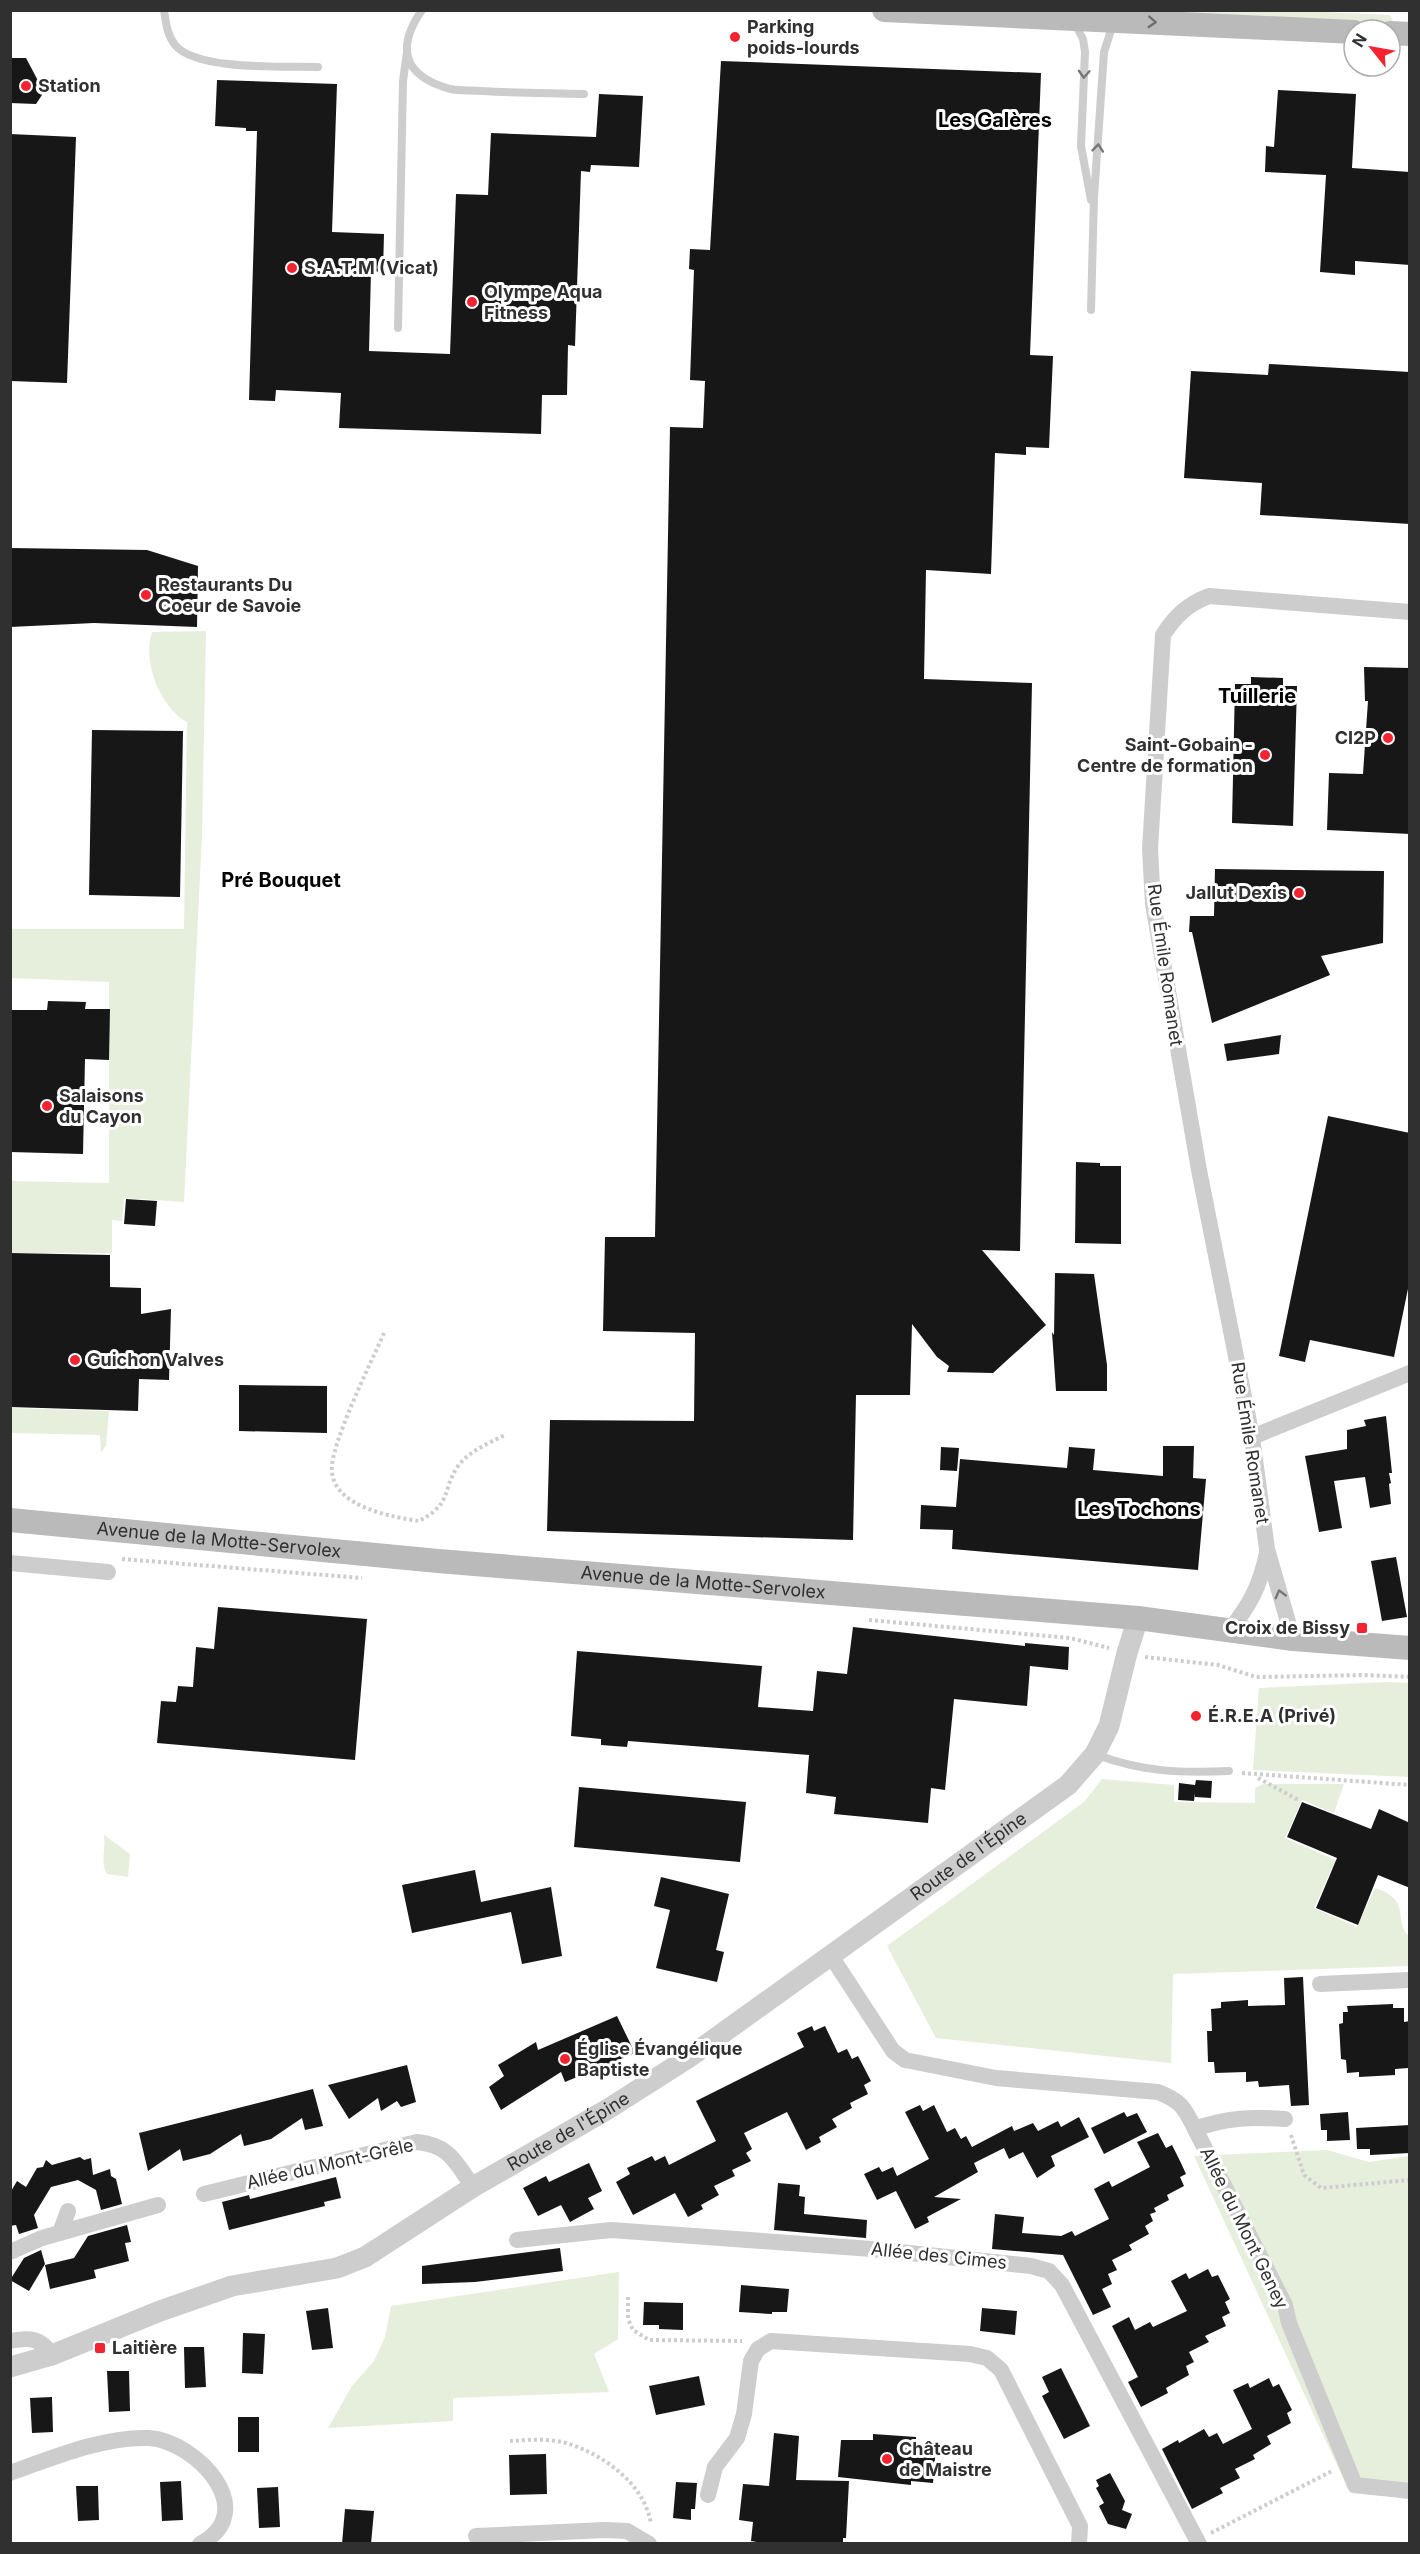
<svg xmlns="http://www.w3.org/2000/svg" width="1420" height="2554" font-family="Inter,sans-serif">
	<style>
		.green { fill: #e6eedc }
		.building { fill: #171717 }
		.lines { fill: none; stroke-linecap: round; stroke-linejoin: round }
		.path { stroke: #cdcdcd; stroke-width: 4; stroke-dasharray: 3 3; stroke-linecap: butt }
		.service { stroke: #cdcdcd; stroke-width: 8 }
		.minor { stroke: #cdcdcd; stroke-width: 16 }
		.tertiary { stroke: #cdcdcd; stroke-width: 21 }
		.secondary { stroke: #bababa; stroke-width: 24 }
		.oneway { stroke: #6e6e6e }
		.oneway2 { stroke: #777 }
		.poi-dot { fill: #f5232f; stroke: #fff; stroke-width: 2 }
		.labels { text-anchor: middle; stroke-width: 6; stroke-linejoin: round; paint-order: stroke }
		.poi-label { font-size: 18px; font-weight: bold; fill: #303030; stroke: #fff; text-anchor: start }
		.street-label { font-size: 18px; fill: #303030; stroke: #fff }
		.neighbourhood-label { font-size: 20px; font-weight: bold; fill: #000; stroke: #fff }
	</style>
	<rect width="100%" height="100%" fill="#fff"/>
	<g class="green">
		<path d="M1140,11H1304L1389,15L1393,19L1390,23Z"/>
		<path d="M206,631L202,835L184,1202L124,1198L122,1221L112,1220V1253H11V1181L109,1183V982L11,978L10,929H184L187,722C160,707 142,661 152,632Z"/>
		<path d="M11,1408L109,1411L106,1446L101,1452L100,1435L11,1433Z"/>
		<path d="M1386,1682L1409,1683V1777L1253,1770L1259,1688Z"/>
		<path d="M1102,1779L1174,1785V1802L1255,1803V1788L1263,1784H1344L1334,1813L1302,1800L1285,1838L1349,1866L1345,1874L1332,1868L1314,1908L1357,1927L1375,1888C1413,1900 1392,1920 1409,1936L1410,1966L1173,1974L1171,2063L936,2038L887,1946L1084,1802Z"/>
		<path d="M104,1835L130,1854L128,1877L107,1874C100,1863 106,1848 104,1835Z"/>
		<path d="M1327,2150L1369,2162L1409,2156V2498L1350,2493L1194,2156Z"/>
		<path d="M619,2272L618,2339L594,2354L609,2392L453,2398V2421L328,2428L352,2386L374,2361L385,2337L391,2306Z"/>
	</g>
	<g class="building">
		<path d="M10,58H26L44,92L36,104L10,103Z"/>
		<path d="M721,61L1041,73L1030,355L1053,356L1049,448L1026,447V455L995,453L991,574L926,570L924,679L1032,683L1020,1251L982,1250L1046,1325L993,1373L947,1372L949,1366L937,1357L912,1324L910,1395H856L853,1540L547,1531L550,1420L694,1421L695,1333L603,1331L605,1237H655L670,427L703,428L705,381L690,380L694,270L689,269L690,249L710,250Z"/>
		<path d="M217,80L337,84L332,232L384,234L383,272L371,271L369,351L450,354L456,194L488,195L491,133L596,137L599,94L643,96L639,167L591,165L590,172L581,171L575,346L568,345L567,395H542L541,434L339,428L341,393L276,390L275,401L249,400L257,131H246V128L215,126Z"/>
		<path d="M1278,90L1356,94L1352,168L1410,172V265L1355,261V275L1320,272L1326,175L1265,172L1266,146L1274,147Z"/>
		<path d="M10,134L76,137L67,383L10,381Z"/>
		<path d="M1269,364L1410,372V524L1260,515L1262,483L1184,478L1191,371L1268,375Z"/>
		<path d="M10,548L147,550L198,566L197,627L94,623L10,627Z"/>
		<path d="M1364,667L1410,668V834L1327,830L1329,773L1363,774L1368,701H1365Z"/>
		<path d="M1251,677L1283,678V686H1297L1293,826L1232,823L1235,684H1251Z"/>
		<path d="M92,730L183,731L180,897L89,895Z"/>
		<path d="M1215,869L1384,871L1383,943L1321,956L1330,975L1212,1023L1192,932H1189L1190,916H1214Z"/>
		<path d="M48,1001L86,1002L85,1009H110L109,1060L85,1059L83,1154L10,1152V1010H47Z"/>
		<path d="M1281,1035L1279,1054L1227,1061L1224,1044Z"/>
		<path d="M1328,1116L1410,1133V1279L1394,1357L1310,1340L1305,1362L1279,1356Z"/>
		<path d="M1076,1162L1100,1163V1166H1121V1244L1075,1243Z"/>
		<path d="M126,1199L157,1201L155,1226L124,1224Z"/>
		<path d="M10,1253L110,1255V1287L141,1288V1314L171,1309L169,1380L139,1379L138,1411L10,1407Z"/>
		<path d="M1055,1273L1094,1274L1107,1365V1391H1056L1052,1332L1054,1335Z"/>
		<path d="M239,1385L327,1386V1433L239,1431Z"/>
		<path d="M1386,1416L1392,1473H1389L1391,1483L1389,1484L1391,1504L1370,1508L1365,1477L1334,1481L1342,1528L1319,1532L1305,1456L1347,1449V1430L1366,1426L1364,1420Z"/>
		<path d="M1163,1446H1194L1193,1478L1206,1479L1198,1570L952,1549L953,1530L920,1529L921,1505L956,1507L960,1459L1067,1468L1069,1447L1095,1449L1093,1470L1163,1476Z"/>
		<path d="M941,1447L959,1448L957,1471L940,1470Z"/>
		<path d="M1396,1557L1407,1617L1382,1621L1371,1561Z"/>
		<path d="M218,1607L367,1619L355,1760L157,1743L161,1701L176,1702L178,1686L193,1687L196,1647L214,1649Z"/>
		<path d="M853,1627L1025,1646V1643L1069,1647L1068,1670L1030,1666L1027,1706L954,1699L945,1790L931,1788L928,1823L834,1814L836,1797L806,1793L809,1755L628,1741L627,1747L601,1745V1739L571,1736L577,1651L762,1666L758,1707L813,1711L817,1671L847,1674Z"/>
		<path d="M1196,1780L1212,1781L1211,1798L1195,1797V1793L1194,1801L1178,1800L1179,1783L1195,1785Z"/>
		<path d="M579,1787L746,1802L740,1862L574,1847Z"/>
		<path d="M1302,1802L1371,1829L1379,1809L1410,1823V1888L1378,1875L1358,1925L1316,1908L1337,1858L1287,1837Z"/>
		<path d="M475,1870L481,1902L551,1887L562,1956L522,1964L511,1912L412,1933L402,1885Z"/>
		<path d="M661,1877L729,1894L716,1950L724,1952L717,1982L656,1968L670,1910L654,1906Z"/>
		<path d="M1303,1977L1309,2105L1291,2106L1289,2085L1259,2087L1258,2081L1246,2082V2072L1215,2073L1214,2062H1208L1207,2031H1212L1211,2009L1221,2008V2002L1248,2000V2006L1285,2005L1284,1978Z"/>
		<path d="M1393,2004V2008H1404V2022L1410,2021L1408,2068L1395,2069V2075L1359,2077V2072L1347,2073L1346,2060L1341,2059L1339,2024L1343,2023V2012H1348L1347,2006Z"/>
		<path d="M617,2016L635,2053L565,2082L561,2072L501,2110L489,2087L504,2076L498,2065L536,2042L538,2050Z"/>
		<path d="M812,2026L814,2031L825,2026L838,2053L847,2049L852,2059L858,2056L871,2081L864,2085L868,2094L850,2103L852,2108L832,2119L837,2127L819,2137L821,2142L806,2150L787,2112L744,2133L752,2149L746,2153L751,2161L732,2170L735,2176L714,2186L719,2195L701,2205L703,2209L688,2217L675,2193L633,2215L616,2182L630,2174L627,2168L652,2156L655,2161L665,2156L669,2165L716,2141L696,2101L804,2047L797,2033Z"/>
		<path d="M407,2065L416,2102L401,2107L397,2101L381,2111L378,2098L349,2119L328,2085Z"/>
		<path d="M313,2089L323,2126L305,2130L302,2118L271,2139L244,2146L241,2134L210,2154L183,2161L180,2149L148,2171L139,2133Z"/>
		<path d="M920,2105L923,2111L934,2105L947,2132L955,2128L961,2139L966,2136L972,2147L1012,2126L1014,2131L1033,2123L1038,2131L1058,2121L1061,2127L1079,2117L1089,2137L1051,2156L1055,2166L1037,2178L1023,2152L1009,2159L1004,2148L974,2163L978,2172L934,2197L961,2199L927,2217L929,2222L915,2229L896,2191L877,2200L864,2174L879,2167L882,2172L893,2167L897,2176L929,2159L905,2112Z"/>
		<path d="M1124,2112L1127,2117L1137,2113L1147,2132L1104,2154L1091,2128Z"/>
		<path d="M1348,2112L1350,2140L1327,2141V2130H1321L1320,2114Z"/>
		<path d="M1410,2125V2153L1370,2155V2149H1357L1356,2128Z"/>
		<path d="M1158,2133L1166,2148L1172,2145L1181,2163L1186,2174L1180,2177L1184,2186L1167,2195L1169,2200L1154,2208L1156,2212L1150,2214L1153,2221L1145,2226L1149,2234L1129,2245L1132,2250L1112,2260L1117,2270L1108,2274L1112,2284L1102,2289L1111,2307L1093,2315L1063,2255L992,2249L995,2214L1024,2217L1022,2233L1061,2236L1072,2231L1075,2236L1109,2219L1094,2189L1109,2181L1112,2187L1150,2167L1137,2142Z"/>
		<path d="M80,2157L84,2160L91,2158L93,2175L110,2169L111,2176L116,2179L122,2204L101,2210L96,2190L78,2180L51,2187L34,2215L38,2228L19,2234L16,2225L10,2226V2193L17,2181L26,2187L37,2168L43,2167L46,2160L52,2165Z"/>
		<path d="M589,2163L602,2191L588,2198L594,2209L570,2222L561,2205L538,2216L523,2188L546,2176L549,2182Z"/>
		<path d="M336,2177L341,2198L324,2202L325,2206L229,2230L222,2202L249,2195L250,2199Z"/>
		<path d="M778,2183L800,2185L799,2196L805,2197L804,2214L867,2220L866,2238L774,2230Z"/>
		<path d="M127,2225L131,2242L125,2243L129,2261L94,2270L96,2278L50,2289L45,2265L74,2258L88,2236Z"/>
		<path d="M560,2248L563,2271L475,2282L422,2284V2266Z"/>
		<path d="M41,2250L45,2264L29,2291L10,2280L24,2258Z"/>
		<path d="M1208,2269L1212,2277L1218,2275L1230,2299L1225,2302L1230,2313L1222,2317L1226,2326L1205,2336L1209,2342L1189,2352L1194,2362L1186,2366L1189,2375L1166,2388L1168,2393L1141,2407L1128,2382L1138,2377L1112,2326L1129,2317L1135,2330L1150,2322L1153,2327L1187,2311L1171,2281L1186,2273L1189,2279Z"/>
		<path d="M741,2285L789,2289L787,2312H772V2314L739,2312Z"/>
		<path d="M644,2302L683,2303V2330L659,2329V2325H643Z"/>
		<path d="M328,2308L333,2348L312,2350L306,2311Z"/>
		<path d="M982,2308L1017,2311L1015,2335L980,2331Z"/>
		<path d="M243,2333L265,2334L263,2374L242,2373Z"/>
		<path d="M184,2347H204L206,2387L185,2388Z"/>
		<path d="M1061,2368L1090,2426L1064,2439L1042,2396L1049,2392L1042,2377Z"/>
		<path d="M107,2371H129L130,2411L109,2412Z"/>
		<path d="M699,2376L705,2405L656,2415L649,2386Z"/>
		<path d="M1269,2378L1273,2387L1279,2384L1292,2410L1287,2413L1291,2423L1267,2436L1271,2444L1253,2455L1255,2459L1235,2469L1240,2478L1220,2488L1223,2493L1192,2509L1162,2449L1178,2440L1179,2443L1204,2429L1209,2437L1217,2433L1223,2444L1252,2429L1233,2390L1248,2383L1250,2388Z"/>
		<path d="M52,2397L53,2432L32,2433L30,2398Z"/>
		<rect x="238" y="2417" width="21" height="35"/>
		<path d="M774,2433L799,2436L796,2480L849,2481L846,2538H843V2544H769L751,2541L753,2522L739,2520L743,2484L769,2486Z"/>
		<path d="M873,2434L916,2437V2444L936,2447L933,2483L911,2481V2485L838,2477L841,2440H873Z"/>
		<path d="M546,2454L547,2494L510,2495L509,2455Z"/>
		<path d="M1110,2473L1125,2501L1122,2510L1132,2514L1126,2529L1108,2524L1099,2506L1104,2503L1096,2488L1099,2486L1096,2480Z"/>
		<path d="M181,2481L183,2520L162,2521L160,2482Z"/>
		<path d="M676,2482L697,2483L695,2509H691V2520L673,2518Z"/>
		<path d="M76,2486H98L99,2520L78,2521Z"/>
		<path d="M278,2487L280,2527L259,2528L257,2488Z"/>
		<path d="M345,2509L374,2511L371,2544H342Z"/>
	</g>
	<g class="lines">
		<g class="path">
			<path d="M384,1333C372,1361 329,1446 332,1472C335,1507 392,1517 419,1521C453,1503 441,1492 458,1466C469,1451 489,1443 505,1435"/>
			<path d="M122,1559L362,1578"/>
			<path d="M869,1620L1070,1638L1109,1648"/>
			<path d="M1145,1657L1218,1665L1256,1677L1364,1675L1410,1677"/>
			<path d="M1242,1773L1410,1785"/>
			<path d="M1258,1778L1300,1801"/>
			<path d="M1291,2135L1304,2175L1321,2188L1410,2180"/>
			<path d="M628,2297V2319L633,2330L649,2340L742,2341"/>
			<path d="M510,2441C528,2440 548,2438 566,2443C603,2454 645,2484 651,2524"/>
			<path d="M1211,2533L1332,2471"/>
		</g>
		<g class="service">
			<path d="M164,10C166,23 167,35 175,45C197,71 284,66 318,67"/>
			<path d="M422,10C395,49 404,76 450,89C460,91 472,90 482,91C516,93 550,93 584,94"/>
			<path d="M1074,22L1083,39L1085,52L1081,146L1091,200"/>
			<path d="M1091,310L1094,197L1104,52L1113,24"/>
			<path d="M398,328L403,81L407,52"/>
			<path d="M1097,1755C1144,1772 1179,1773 1229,1771"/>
		</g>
		<g class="minor">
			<path d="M1252,1437L1410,1373"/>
			<path d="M10,1563L108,1572"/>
			<path d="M1229,1631C1250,1605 1260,1586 1267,1553"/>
			<path d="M1293,1639L1267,1549L1252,1437L1199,1170L1153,904L1150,849L1163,635C1175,616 1188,604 1209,596L1410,612"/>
			<path d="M831,1956L893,2051L905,2060L996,2078L1158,2092C1181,2101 1184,2107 1195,2129"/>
			<path d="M1320,1984L1410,1980"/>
			<path d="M1285,2119C1251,2117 1228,2117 1195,2129L1285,2305L1289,2323L1355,2485L1410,2491"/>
			<path d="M204,2194L417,2142C450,2145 456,2163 473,2187"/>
			<path d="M60,2233L68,2211"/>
			<path d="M517,2240L611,2230L872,2249L1031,2266L1049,2271L1062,2285L1199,2544"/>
			<path d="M10,2252L42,2238L158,2205"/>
			<path d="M10,2341C30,2337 41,2338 52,2355"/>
			<path d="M10,2473C52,2458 105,2436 149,2438C196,2441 262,2511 200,2544"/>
			<path d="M708,2495L715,2467L737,2438L744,2414L751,2361L758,2349L771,2341L970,2354L987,2358L1001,2370L1080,2526L1079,2544"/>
			<path d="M476,2536L605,2530L627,2531L649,2544"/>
		</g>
		<path class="tertiary" id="s1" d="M10,2367L52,2355L160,2311L232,2286L337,2268L365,2257L473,2187L608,2109L688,2058L1068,1785L1095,1754L1109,1726L1127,1653L1138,1618"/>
		<g class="secondary">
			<path d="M884,10L1354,32"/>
			<path d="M1390,33L1410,34"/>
			<path id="s2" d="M10,1520L438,1561L1138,1618L1293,1639L1410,1648"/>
		</g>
	</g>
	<defs><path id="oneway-chevron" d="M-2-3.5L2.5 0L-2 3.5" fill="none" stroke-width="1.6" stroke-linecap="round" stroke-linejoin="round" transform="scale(1.5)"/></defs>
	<use class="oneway" href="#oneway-chevron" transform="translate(1152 22) rotate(3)"/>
	<g class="oneway2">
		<use href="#oneway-chevron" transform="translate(1084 74) rotate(93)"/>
		<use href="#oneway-chevron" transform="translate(1098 148) rotate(-84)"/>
		<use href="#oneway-chevron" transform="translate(1280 1594) rotate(-105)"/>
	</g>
	<g class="poi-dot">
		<circle cx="735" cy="37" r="6"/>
		<circle cx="26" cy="86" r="6"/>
		<circle cx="292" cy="268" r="6"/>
		<circle cx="472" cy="302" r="6"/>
		<circle cx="146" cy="595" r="6"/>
		<circle cx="1388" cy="738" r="6"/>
		<circle cx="1265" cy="755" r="6"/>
		<circle cx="1299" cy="893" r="6"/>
		<circle cx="47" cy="1106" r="6"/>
		<circle cx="75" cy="1360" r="6"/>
		<rect x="1356" y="1622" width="12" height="12" rx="3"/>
		<circle cx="1196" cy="1716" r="6"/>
		<circle cx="565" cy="2059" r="6"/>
		<rect x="94" y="2342" width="12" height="12" rx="3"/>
		<circle cx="887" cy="2459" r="6"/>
	</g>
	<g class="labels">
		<g class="poi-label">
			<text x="747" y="33">Parking<tspan x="747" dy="21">poids-lourds</tspan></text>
			<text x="38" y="92">Station</text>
			<text x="304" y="274">S.A.T.M (Vicat)</text>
			<text x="484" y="298">Olympe Aqua<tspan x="484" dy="21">Fitness</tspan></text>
			<text x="158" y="591">Restaurants Du<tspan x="158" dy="21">Coeur de Savoie</tspan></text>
			<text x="1376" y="744" text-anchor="end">CI2P</text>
			<text x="1253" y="751" text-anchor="end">Saint-Gobain -<tspan x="1253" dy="21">Centre de formation</tspan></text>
			<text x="1287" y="899" text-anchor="end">Jallut Dexis</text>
			<text x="59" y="1102">Salaisons<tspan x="59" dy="21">du Cayon</tspan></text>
			<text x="87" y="1366">Guichon Valves</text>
			<text x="1350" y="1634" text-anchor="end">Croix de Bissy</text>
			<text x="1208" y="1722">É.R.E.A (Privé)</text>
			<text x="577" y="2055">Église Évangélique<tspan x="577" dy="21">Baptiste</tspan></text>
			<text x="112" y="2354">Laitière</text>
			<text x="899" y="2455">Château<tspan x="899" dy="21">de Maistre</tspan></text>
		</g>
		<g class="street-label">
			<text transform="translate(1165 965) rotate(82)" y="6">Rue Émile Romanet</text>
			<text transform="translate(1250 1443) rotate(81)" y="6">Rue Émile Romanet</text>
			<text dy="6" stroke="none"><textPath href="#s2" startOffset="210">Avenue de la Motte-Servolex</textPath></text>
			<text dy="6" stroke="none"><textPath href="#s2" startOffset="696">Avenue de la Motte-Servolex</textPath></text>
			<text dy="6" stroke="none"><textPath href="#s1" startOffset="1098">Route de l'Épine</textPath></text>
			<text dy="6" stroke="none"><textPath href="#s1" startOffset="612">Route de l'Épine</textPath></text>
			<text transform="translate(330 2164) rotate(-13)" y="6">Allée du Mont-Grêle</text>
			<text transform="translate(1244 2228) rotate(64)" y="6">Allée du Mont Geney</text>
			<text transform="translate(939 2256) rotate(6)" y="6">Allée des Cimes</text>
		</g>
		<g class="neighbourhood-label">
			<text x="995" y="127">Les Galères</text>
			<text x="1257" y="703">Tuillerie</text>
			<text x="281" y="887">Pré Bouquet</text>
			<text x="1139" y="1516">Les Tochons</text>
		</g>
	</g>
	<rect width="1420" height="2554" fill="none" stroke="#303030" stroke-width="24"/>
	<g transform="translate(1372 48) rotate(301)"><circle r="28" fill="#ffffff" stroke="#acacac" stroke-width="1.5"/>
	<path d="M0-4.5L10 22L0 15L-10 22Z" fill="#f5232f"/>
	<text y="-9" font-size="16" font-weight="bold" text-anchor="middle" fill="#303030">N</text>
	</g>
</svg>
